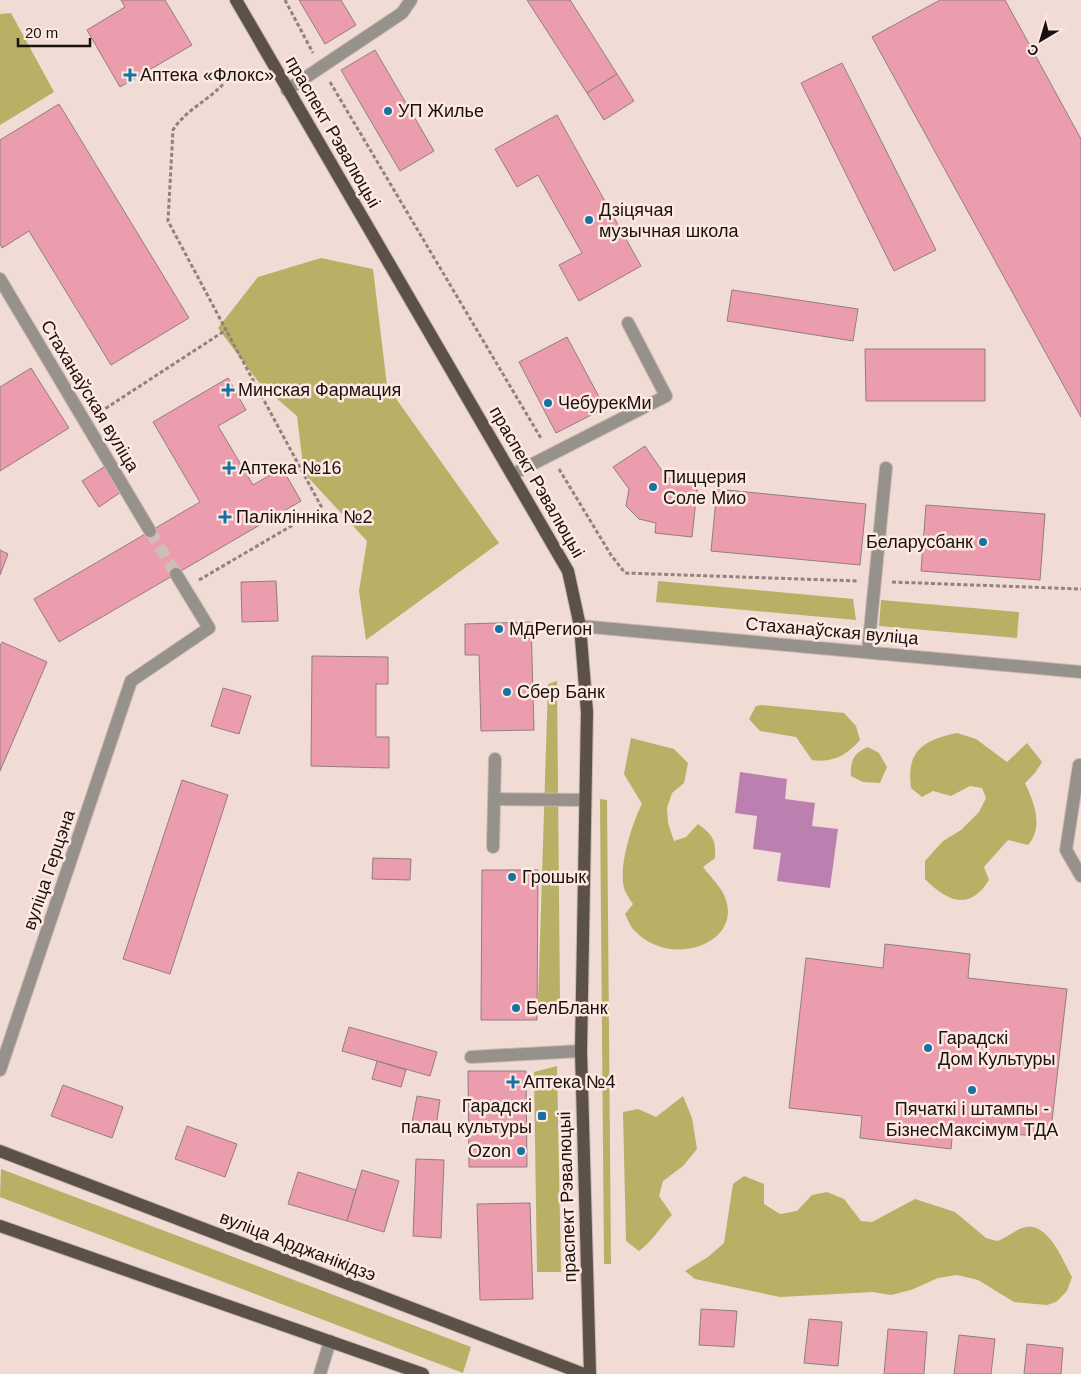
<svg xmlns="http://www.w3.org/2000/svg" width="1081" height="1374" font-family="Arial,sans-serif">
	<style>
		.forest { fill: #b8b065 }
		.water { fill: #bb80af }
		.building { fill: #ec9dad; stroke: #917d81 }
		.lines { fill: none; stroke-linecap: round; stroke-linejoin: round }
		.minor-tunnel { stroke: #d1bdb7; stroke-width: 12; stroke-dasharray: 12 6; stroke-linecap: butt }
		.minor-casing { stroke: #cab7b2; stroke-width: 14 }
		.major-casing { stroke: #cab7b2; stroke-width: 14 }
		.path { stroke: #91827d; stroke-width: 3; stroke-dasharray: 4 2.5; stroke-linecap: butt }
		.minor { stroke: #97918b; stroke-width: 12 }
		.major { stroke: #5b5146; stroke-width: 12 }
		.poi-dot { fill: #1672a1; stroke: #fee9e2; stroke-width: 2 }
		.labels { text-anchor: middle; stroke-width: 5; stroke-linejoin: round; paint-order: stroke }
		.poi-label { font-size: 18px; fill: #191210; stroke: #fee9e2; text-anchor: start }
		.street-label { font-size: 18px; fill: #191210; stroke: #fee9e2 }
	</style>
	<rect width="100%" height="100%" fill="#f1dbd5"/>
	<g class="forest">
		<path d="M11,13L54,92L0,125V14Z"/>
		<path d="M321,258L373,269L387,386L499,543L366,640L359,591L367,541L304,473L297,416L260,384L218,328L258,277Z"/>
		<path d="M658,581L853,599L856,620L656,602Z"/>
		<path d="M881,600L1019,612L1017,638L879,626Z"/>
		<path d="M557,681L560,1003H538L548,684Z"/>
		<path d="M762,705L844,713L856,726L860,740C846,756 832,763 812,760L796,737L760,731L749,719L756,706Z"/>
		<path d="M957,733L976,739L1007,762L1027,743L1042,762L1035,773L1025,783C1034,802 1044,827 1028,845L1008,840L984,867L989,880C969,912 947,901 925,879V861L943,841L961,830L979,812L986,798L982,788L970,786L951,796L933,791L922,797L911,788C906,751 923,740 957,733Z"/>
		<path d="M631,738L674,749L688,763L684,783L672,793L667,808L668,823L674,841L686,837L698,824C713,835 716,840 715,858L703,867C709,875 717,883 722,891C750,941 672,971 635,931C630,927 628,919 625,914L633,904C630,900 627,895 625,891C617,870 632,823 642,804L624,774Z"/>
		<path d="M868,747L879,753L887,767L880,783L863,782L851,776C850,760 854,753 868,747Z"/>
		<path d="M600,799L607,800L611,1264H604Z"/>
		<path d="M557,1066L561,1272H537L534,1072Z"/>
		<path d="M683,1096L692,1118L697,1149L683,1166L663,1181L659,1196L672,1215C660,1227 652,1242 639,1251L626,1241L623,1112L638,1109L656,1117Z"/>
		<path d="M1,1169L471,1347L463,1373L0,1197Z"/>
		<path d="M744,1176L764,1184V1204L780,1214L797,1211L812,1195L827,1192L844,1199L861,1221L872,1222L915,1199L955,1212L986,1238L997,1241C1008,1238 1015,1229 1026,1227C1049,1223 1063,1261 1072,1277L1067,1291L1056,1302L1047,1305L1014,1302L978,1280L957,1275L938,1278L911,1290L891,1295L873,1292L780,1297L695,1279L685,1271L708,1257L724,1243L733,1184Z"/>
	</g>
	<path class="water" d="M740,772L787,779L785,799L815,803L812,826L838,829L830,888L777,881L781,853L753,849L757,816L735,813Z"/>
	<g class="building">
		<path d="M121,0H165L192,45L120,87L87,30L125,7Z"/>
		<path d="M299,0H341L356,25L325,44Z"/>
		<path d="M527,0H570L617,74L587,93Z"/>
		<path d="M940,0H1005L1081,139V417L872,37Z"/>
		<path d="M375,50L434,151L400,171L341,70Z"/>
		<path d="M842,63L936,250L894,271L801,83Z"/>
		<path d="M617,74L634,101L604,120L587,93Z"/>
		<path d="M59,104L189,318L111,365L29,231L2,248L0,244V140Z"/>
		<path d="M557,115L641,266L579,301L559,265L582,253L538,175L517,187L495,149Z"/>
		<path d="M732,290L858,309L853,341L727,321Z"/>
		<path d="M567,337L605,408L556,433L519,362Z"/>
		<path d="M865,349H985V401H866Z"/>
		<path d="M31,368L69,428L0,471V387Z"/>
		<path d="M228,378L246,410L218,426L253,485L282,468L301,501L59,642L34,599L200,502L153,422Z"/>
		<path d="M645,446L667,478L698,481L692,537L655,533L656,523L639,519L626,506L629,489L613,467Z"/>
		<path d="M104,467L121,492L99,507L82,481Z"/>
		<path d="M717,489L866,504L860,565L711,551Z"/>
		<path d="M926,505L1045,514L1040,580L921,571Z"/>
		<path d="M0,550L8,554L0,575Z"/>
		<path d="M276,581L278,621L242,622L241,582Z"/>
		<path d="M531,622L534,730L481,731L479,655H465V624Z"/>
		<path d="M2,642L47,662L0,771V646Z"/>
		<path d="M312,656L388,657V684H376V737H389V768L311,766Z"/>
		<path d="M223,688L251,696L239,734L211,726Z"/>
		<path d="M182,780L228,795L170,974L123,959Z"/>
		<path d="M373,858L411,859L410,880L372,879Z"/>
		<path d="M482,870H538L537,1020H481Z"/>
		<path d="M885,944L970,954L968,978L1067,989L1050,1138L953,1127L951,1149L860,1138L862,1116L789,1108L806,958L883,968Z"/>
		<path d="M349,1027L437,1052L430,1076L342,1051Z"/>
		<path d="M377,1061L406,1070L401,1087L372,1079Z"/>
		<path d="M468,1071H526L527,1167H469Z"/>
		<path d="M63,1085L123,1107L112,1138L51,1116Z"/>
		<path d="M417,1096L440,1100L435,1132L411,1128Z"/>
		<path d="M187,1126L237,1144L225,1177L175,1159Z"/>
		<path d="M416,1159L444,1160L441,1238L413,1236Z"/>
		<path d="M362,1170L399,1181L384,1232L347,1221Z"/>
		<path d="M298,1172L356,1190L347,1221L288,1204Z"/>
		<path d="M530,1203L533,1299L480,1300L477,1204Z"/>
		<path d="M701,1309L737,1311L734,1347L699,1345Z"/>
		<path d="M809,1319L842,1322L838,1366L804,1363Z"/>
		<path d="M888,1329L927,1332L924,1374H884Z"/>
		<path d="M959,1335L995,1339L991,1374H954Z"/>
		<path d="M1027,1344L1063,1348L1061,1374H1024Z"/>
	</g>
	<g class="lines">
		<path class="minor-tunnel" d="M150,531L176,574"/>
		<defs>
			<g id="minor">
				<path d="M287,90L402,13L411,0"/>
				<path d="M0,279L150,531"/>
				<path d="M513,474L666,396L628,323"/>
				<path d="M580,626L1081,672"/>
				<path d="M868,651L886,468"/>
				<path d="M1079,765L1066,850L1081,876"/>
				<path d="M495,799L585,800"/>
				<path d="M493,847L495,759"/>
				<path d="M471,1057L581,1051"/>
				<path d="M0,1070L131,681L209,628L176,574"/>
				<path d="M320,1374L330,1341"/>
			</g>
			<g id="major">
				<path d="M236,0L568,571L580,626L587,712L581,1051L590,1374"/>
				<path d="M0,1151L584,1374"/>
				<path d="M0,1226L423,1374"/>
			</g>
		</defs>
		<use href="#minor" class="minor-casing"/>
		<use href="#major" class="major-casing"/>
		<g class="path">
			<path d="M285,0L313,53"/>
			<path d="M330,82L542,440"/>
			<path d="M100,412L226,330L168,221L173,130C188,106 218,97 231,73"/>
			<path d="M559,469L611,555L625,573L858,581"/>
			<path d="M199,580L322,508L226,330"/>
			<path d="M892,582L1081,589"/>
		</g>
		<use href="#minor" class="minor"/>
		<use href="#major" class="major"/>
	</g>
	<g class="poi-dot">
		<path d="M127.5 67.5h5v5h5v5h-5v5h-5v-5h-5v-5h5z"/>
		<circle cx="388" cy="111" r="5"/>
		<circle cx="589" cy="220" r="5"/>
		<path d="M225.5 382.5h5v5h5v5h-5v5h-5v-5h-5v-5h5z"/>
		<circle cx="548" cy="403" r="5"/>
		<path d="M226.5 460.5h5v5h5v5h-5v5h-5v-5h-5v-5h5z"/>
		<circle cx="653" cy="487" r="5"/>
		<path d="M222.5 509.5h5v5h5v5h-5v5h-5v-5h-5v-5h5z"/>
		<circle cx="983" cy="542" r="5"/>
		<circle cx="499" cy="629" r="5"/>
		<circle cx="507" cy="692" r="5"/>
		<circle cx="512" cy="877" r="5"/>
		<circle cx="516" cy="1008" r="5"/>
		<circle cx="928" cy="1048" r="5"/>
		<path d="M510.5 1074.5h5v5h5v5h-5v5h-5v-5h-5v-5h5z"/>
		<circle cx="972" cy="1090" r="5"/>
		<rect x="537" y="1111" width="10" height="10" rx="2.5"/>
		<circle cx="521" cy="1151" r="5"/>
	</g>
	<g class="labels">
		<g class="poi-label">
			<text x="140" y="81">Аптека «Флокс»</text>
			<text x="398" y="117">УП Жилье</text>
			<text x="599" y="216">Дзіцячая<tspan x="599" dy="21">музычная школа</tspan></text>
			<text x="238" y="396">Минская Фармация</text>
			<text x="558" y="409">ЧебурекМи</text>
			<text x="239" y="474">Аптека №16</text>
			<text x="663" y="483">Пиццерия<tspan x="663" dy="21">Соле Мио</tspan></text>
			<text x="236" y="523">Паліклінніка №2</text>
			<text x="973" y="548" text-anchor="end">Беларусбанк</text>
			<text x="509" y="635">МдРегион</text>
			<text x="517" y="698">Сбер Банк</text>
			<text x="522" y="883">Грошык</text>
			<text x="526" y="1014">БелБланк</text>
			<text x="938" y="1044">Гарадскі<tspan x="938" dy="21">Дом Культуры</tspan></text>
			<text x="523" y="1088">Аптека №4</text>
			<text x="532" y="1112" text-anchor="end">Гарадскі<tspan x="532" dy="21">палац культуры</tspan></text>
			<text x="972" y="1115" text-anchor="middle">Пячаткі і штампы -<tspan x="972" dy="21">БізнесМаксімум ТДА</tspan></text>
			<text x="511" y="1157" text-anchor="end">Ozon</text>
		</g>
		<g class="street-label">
			<text transform="translate(333 132) rotate(60)" y="6">праспект Рэвалюцыі</text>
			<text transform="translate(90 396) rotate(59)" y="6">Стаханаўская вуліца</text>
			<text transform="translate(537 482) rotate(60)" y="6">праспект Рэвалюцыі</text>
			<text transform="translate(832 631) rotate(5)" y="6">Стаханаўская вуліца</text>
			<text transform="translate(49 870) rotate(-71)" y="6">вуліца Герцэна</text>
			<text transform="translate(567 1197) rotate(-92)" y="6">праспект Рэвалюцыі</text>
			<text transform="translate(298 1246) rotate(21)" y="6">вуліца Арджанікідзэ</text>
		</g>
	</g>
	<g transform="translate(1041 40) rotate(218)" stroke="#fee9e2" stroke-width="4" paint-order="stroke">
	<path d="M0-4L9 19L0 12L-9 19Z" fill="#191210"/>
	<text y="-8" font-size="14" font-weight="bold" text-anchor="middle" fill="#191210">С</text>
	</g>
	<path d="M18 38v8h72v-8" fill="none" stroke="#191210" stroke-width="2.5"/>
	<text x="25" y="38" font-size="15" fill="#191210" stroke="#fee9e2" stroke-width="4" paint-order="stroke">20 m</text>
</svg>
